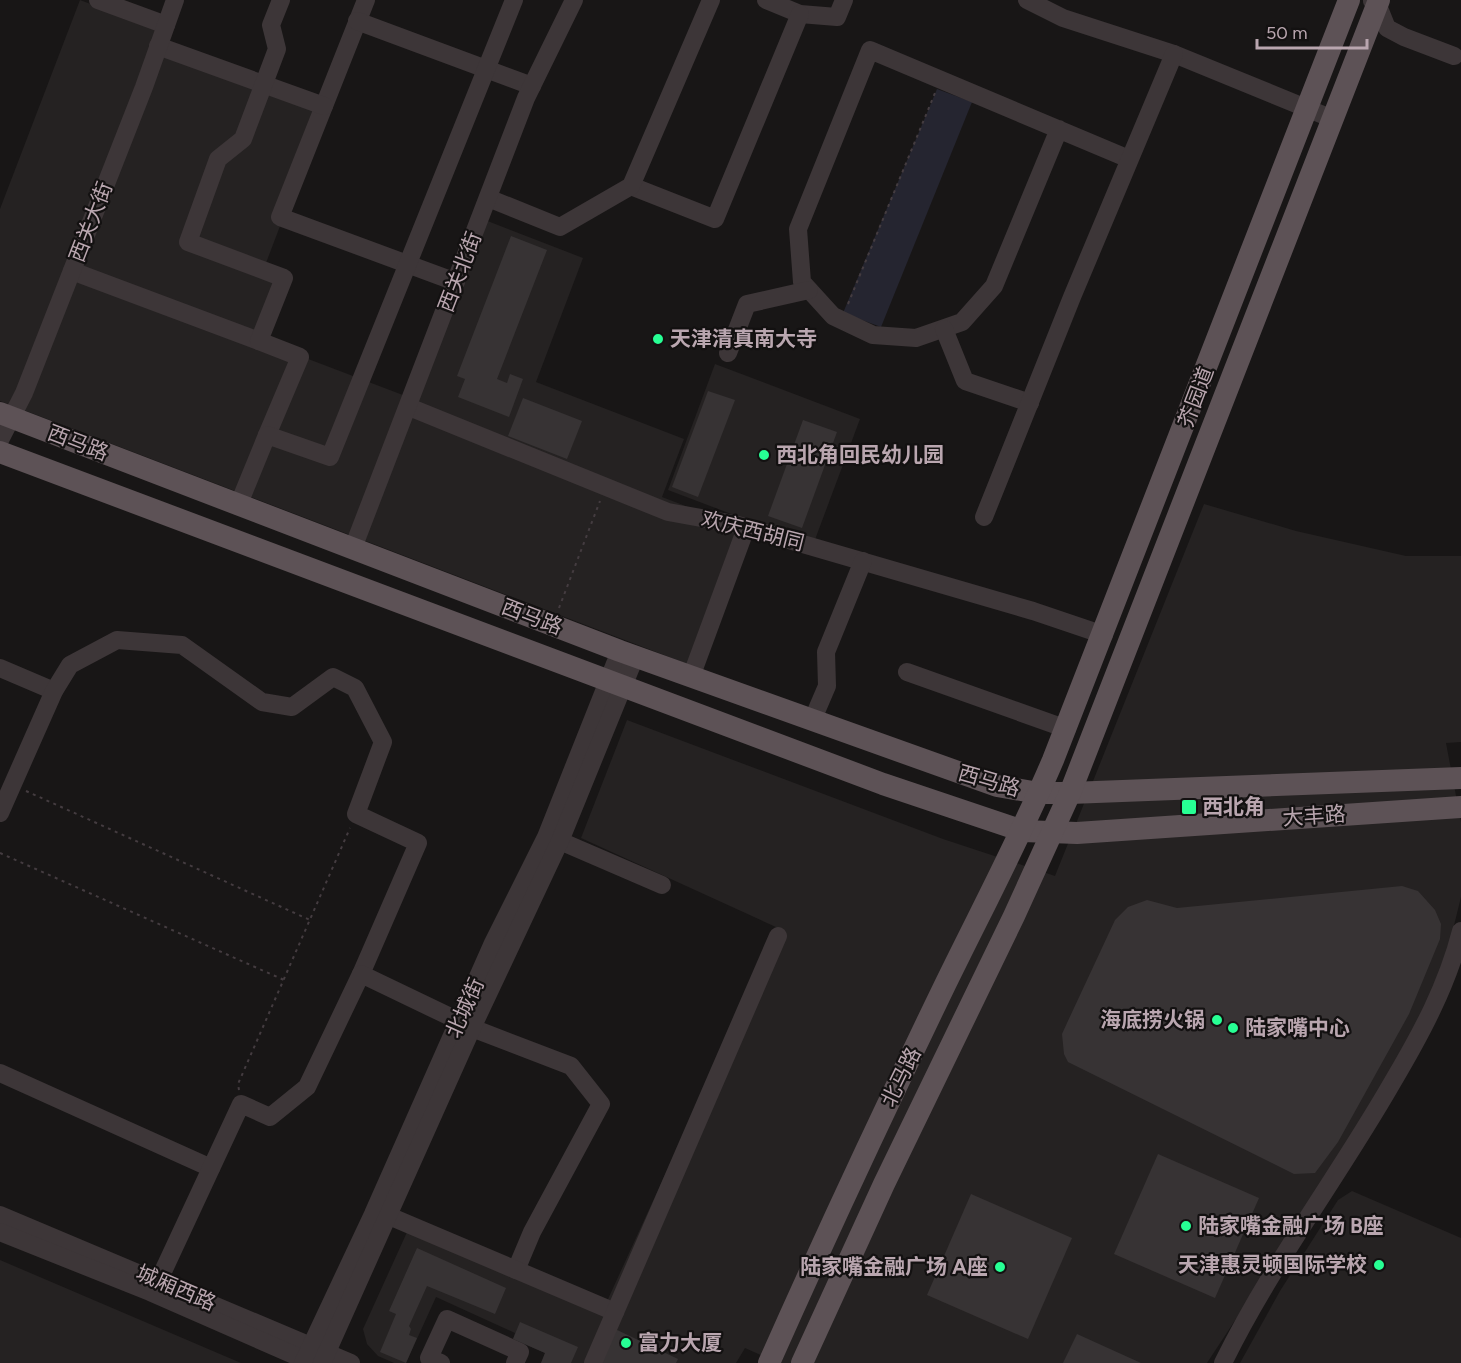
<svg xmlns="http://www.w3.org/2000/svg" width="1461" height="1363" font-family="Figtree,'Noto Sans SC',sans-serif">
	<style>
		.built { fill: #252222 }
		.green { fill: #252530 }
		.building { fill: #373334 }
		.lines { fill: none; stroke-linecap: round; stroke-linejoin: round }
		.path { stroke: #443c40; stroke-width: 2; stroke-dasharray: 3 4.5; stroke-linecap: butt }
		.minor { stroke: #3d3638; stroke-width: 18 }
		.major { stroke: #5d5256; stroke-width: 22 }
		.poi-dot { fill: #27ff94; stroke: #131111; stroke-width: 2 }
		.labels { text-anchor: middle; stroke-width: 4.5; stroke-linejoin: round; paint-order: stroke }
		.street-label { font-size: 21px; fill: #b9a6af; stroke: #131111 }
		.poi-label { font-size: 21px; font-weight: bold; fill: #b9a6af; stroke: #131111; text-anchor: start }
	</style>
	<rect width="100%" height="100%" fill="#181616"/>
	<g class="built">
		<path d="M80,0L156,29L180,58L323,113L266,263L288,272L261,341L416,400L485,220L583,258L536,382L684,439L662,497L743,528L690,665L0,401V209Z"/>
		<path d="M715,364L860,419L813,545L668,490Z"/>
		<path d="M1204,504L1296,531L1406,556H1461V742L1446,743L1461,822V897L1445,962L1413,1033L1333,1171L1207,1363H779L745,1348L736,1363H541L545,1353L513,1339L515,1333L436,1297L406,1363H394L378,1356L367,1344L363,1329L408,1230L603,1310L778,928L581,838L627,720L943,839L1055,876Z"/>
		<path d="M1352,1191L1461,1238V1363H1240L1280,1291L1338,1200Z"/>
		<path d="M0,1260L241,1363H0Z"/>
	</g>
	<path class="green" d="M937,89L972,102L881,327L843,313Z"/>
	<g class="building">
		<path d="M511,236L547,250L497,379L507,383L510,374L523,379L509,417L458,397L465,379L457,376Z"/>
		<path d="M708,391L735,400L698,497L672,487Z"/>
		<path d="M523,398L582,421L567,459L508,436Z"/>
		<path d="M803,420L837,432L802,528L768,516Z"/>
		<path d="M1402,886L1418,891L1435,910L1441,924L1440,939L1409,1014L1338,1142L1315,1173L1294,1174L1068,1062L1064,1054L1062,1034L1067,1023L1115,920L1128,907L1147,900L1177,908Z"/>
		<path d="M1158,1154L1259,1198L1215,1298L1114,1254Z"/>
		<path d="M971,1194L1072,1238L1028,1339L927,1295Z"/>
		<path d="M417,1248L506,1288L495,1314L427,1286L409,1326L411,1329L409,1335L417,1338L406,1363L380,1352L396,1314L389,1311Z"/>
		<path d="M520,1322L578,1347L571,1363H541L545,1353L513,1339Z"/>
		<path d="M613,1328L678,1359L676,1363H597Z"/>
		<path d="M1077,1334L1141,1363H1063Z"/>
	</g>
	<g class="lines">
		<g class="path">
			<path d="M848,304L935,93"/>
			<path d="M559,608L600,501"/>
			<path d="M26,791L310,920"/>
			<path d="M0,853L284,980"/>
			<path d="M239,1090L238,1084L350,828"/>
		</g>
		<g class="minor">
			<path d="M98,0L166,25"/>
			<path d="M366,0L280,217L456,282"/>
			<path d="M766,0L800,14L837,17L844,0"/>
			<path d="M1027,0L1063,18L1174,54L1333,119"/>
			<path d="M1372,1L1377,3L1387,28L1404,37L1454,56"/>
			<path d="M357,21L532,86"/>
			<path d="M158,46L324,106"/>
			<path d="M1059,129L994,286L962,322L916,338L873,335L833,316L802,282L798,229L870,50L1129,159"/>
			<path d="M631,186L715,219L800,14"/>
			<path d="M488,198L560,227L631,186L711,0"/>
			<path d="M72,271L259,341"/>
			<path d="M944,329L965,381L1030,403"/>
			<path d="M728,353L747,304L809,290"/>
			<path d="M409,407L668,512L734,524L1033,611L1104,635"/>
			<path d="M267,435L300,357L259,341L284,278L188,242L218,159L243,139L277,49L271,25L281,0"/>
			<path d="M0,440L24,393L144,87L175,0"/>
			<path d="M238,506L267,435L330,457L514,0"/>
			<path d="M984,517L1072,297L1174,54"/>
			<path d="M353,548L526,98L574,0"/>
			<path d="M0,668L54,691"/>
			<path d="M907,672L1067,729"/>
			<path d="M691,677L746,528"/>
			<path d="M812,721L827,686L826,652L863,561"/>
			<path d="M0,813L54,691L70,665L117,640L182,645L262,702L292,707L333,677L355,688L383,742L356,814L418,843L361,974"/>
			<path d="M560,841L662,885"/>
			<path d="M472,1028L571,1066L601,1104L532,1232L516,1270"/>
			<path d="M0,1073L211,1168"/>
			<path d="M0,1215L351,1363"/>
			<path d="M389,1216L615,1312"/>
			<path d="M0,1232L150,1292L312,1363"/>
			<path d="M159,1280L241,1104L270,1117L307,1087L361,974L459,1021"/>
			<path d="M303,1363L373,1214L493,943L546,837L620,651"/>
			<path d="M322,1363L472,1028L560,841L635,657"/>
			<path d="M441,1363L429,1358L447,1319L520,1352L515,1363"/>
			<path d="M593,1363L778,936"/>
			<path d="M1223,1363C1271,1265 1338,1177 1392,1083C1421,1034 1447,986 1461,931"/>
		</g>
		<g class="major">
			<path d="M0,413L620,651L997,786L1039,793H1070L1461,778"/>
			<path d="M0,452L883,784L1023,831L1077,833L1461,807"/>
			<path d="M769,1363C825,1237 883,1113 943,989C980,913 1020,838 1053,760L1349,0"/>
			<path d="M802,1363L884,1184L1014,916L1070,793L1379,0"/>
		</g>
	</g>
	<g class="poi-dot">
		<circle cx="658" cy="339" r="6"/>
		<circle cx="764" cy="455" r="6"/>
		<rect x="1181" y="799" width="16" height="16" rx="3"/>
		<circle cx="1217" cy="1020" r="6"/>
		<circle cx="1233" cy="1028" r="6"/>
		<circle cx="1186" cy="1226" r="6"/>
		<circle cx="1379" cy="1265" r="6"/>
		<circle cx="1000" cy="1267" r="6"/>
		<circle cx="626" cy="1343" r="6"/>
	</g>
	<g class="labels">
		<g class="street-label">
			<text transform="translate(91 222) rotate(-69)" y="7">西关大街</text>
			<text transform="translate(460 272) rotate(-69)" y="7">西关北街</text>
			<text transform="translate(1196 397) rotate(-69)" y="7">芥园道</text>
			<text transform="translate(78 443) rotate(21)" y="7">西马路</text>
			<text transform="translate(753 531) rotate(14)" y="7">欢庆西胡同</text>
			<text transform="translate(532 617) rotate(21)" y="7">西马路</text>
			<text transform="translate(989 781) rotate(16)" y="7">西马路</text>
			<text transform="translate(1314 816) rotate(-4)" y="7">大丰路</text>
			<text transform="translate(465 1008) rotate(-66)" y="7">北城街</text>
			<text transform="translate(901 1077) rotate(-64)" y="7">北马路</text>
			<text transform="translate(176 1288) rotate(23)" y="7">城厢西路</text>
		</g>
		<g class="poi-label">
			<text x="670" y="346">天津清真南大寺</text>
			<text x="776" y="462">西北角回民幼儿园</text>
			<text x="1202" y="814">西北角</text>
			<text x="1205" y="1027" text-anchor="end">海底捞火锅</text>
			<text x="1245" y="1035">陆家嘴中心</text>
			<text x="1198" y="1233">陆家嘴金融广场 B座</text>
			<text x="1367" y="1272" text-anchor="end">天津惠灵顿国际学校</text>
			<text x="988" y="1274" text-anchor="end">陆家嘴金融广场 A座</text>
			<text x="638" y="1350">富力大厦</text>
		</g>
	</g>
	<path d="M1257 39v9h110v-9" fill="none" stroke="#b9a6af" stroke-width="3"/>
	<text x="1266" y="39" font-size="18" fill="#b9a6af" stroke="#131111" stroke-width="4.5" paint-order="stroke">50 m</text>
</svg>
